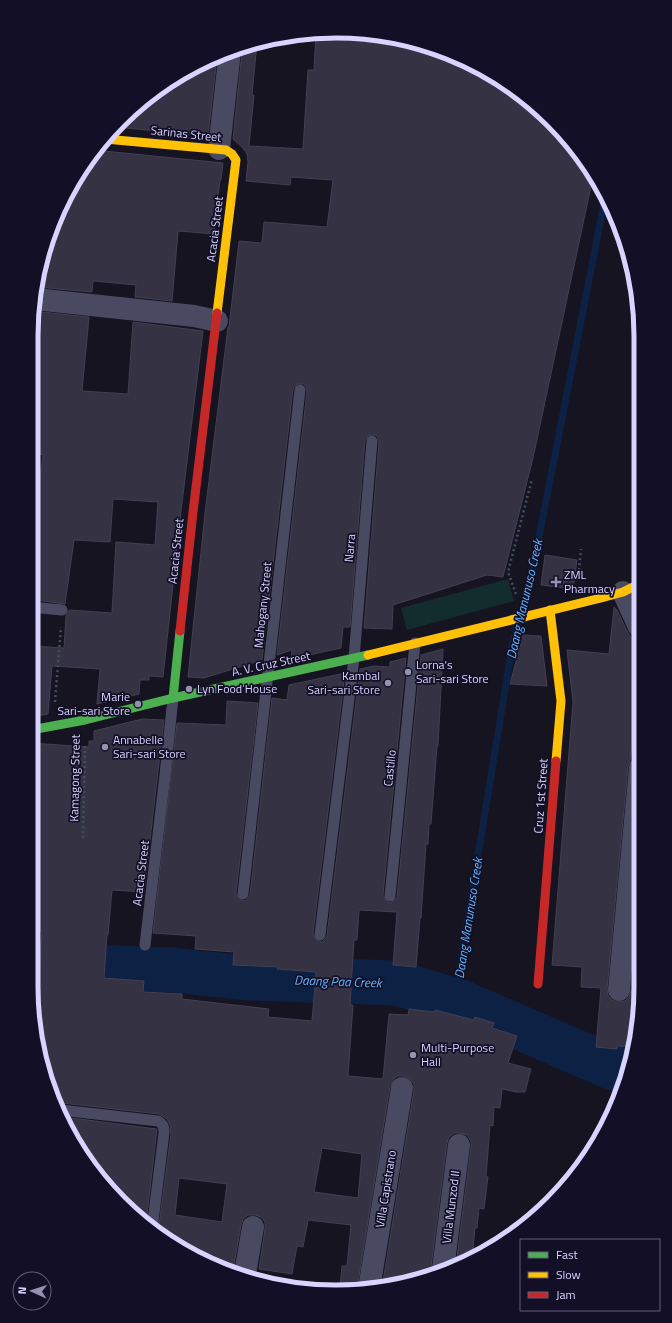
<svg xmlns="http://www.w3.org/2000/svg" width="672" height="1323" font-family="'Titillium Web',sans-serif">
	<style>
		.green { fill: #132c2d }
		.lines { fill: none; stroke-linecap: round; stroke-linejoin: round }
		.stream { stroke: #0d2144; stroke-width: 7 }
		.river { stroke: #0d2144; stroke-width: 45 }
		.building { fill: #343243; stroke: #433f54; fill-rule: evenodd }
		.path { stroke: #44505f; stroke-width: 2.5; stroke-dasharray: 2 3; stroke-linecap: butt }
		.lane { stroke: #4a4962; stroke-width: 11 }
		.street { stroke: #4a4962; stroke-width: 22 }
		.fast { stroke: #4caf50; stroke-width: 9 }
		.slow { stroke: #ffc107; stroke-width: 9 }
		.jam { stroke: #c62828; stroke-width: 9 }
		.poi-dot { fill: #9591b1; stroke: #130f26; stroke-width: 1.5 }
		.labels { text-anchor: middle; stroke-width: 3.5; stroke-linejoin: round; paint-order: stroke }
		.street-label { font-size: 12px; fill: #d9d4ff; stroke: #130f26 }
		.poi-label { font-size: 12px; fill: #d9d4ff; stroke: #130f26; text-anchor: start }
		.water-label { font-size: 13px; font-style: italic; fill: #62b6ff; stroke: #130f26 }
		.rim { fill: none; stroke: #d9d4ff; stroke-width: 5 }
	</style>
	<rect width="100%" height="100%" fill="#161421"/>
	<path class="green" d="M508,579L514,601L407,630L401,608Z"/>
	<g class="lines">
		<path class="stream" d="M458,1001L456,990L513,641L531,578L605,198"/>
		<path class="river" d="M31,965L173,970L247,978L396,983L458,1001L611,1067L628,1072"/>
	</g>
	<g class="building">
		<path d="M350,32L415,41L471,62L522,94L578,151L593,177L533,458L503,577L487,575L393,605L392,629L364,628L379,442L378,438L376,435H369L365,440L350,627H343L341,648L291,659L292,650L277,655L307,391L306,387L304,384H297L293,389L262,660L204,678L188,677L205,513L228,327H229L239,241L262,243L264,222L327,227L333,180L291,177L290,185L246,181L248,162L247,154L242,147L233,139L242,52V46L257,43L252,95H254L249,146L303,149L308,70H314L316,33L350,35Z"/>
		<path d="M217,57L208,136L116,127L135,107L183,72Z"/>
		<path d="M96,148L104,151L223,163L221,180H220L214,234L179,231L178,232L172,301L135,297L136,285L93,281L92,292L37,287L42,257L62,202Z"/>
		<path d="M32,311L89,317L82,391L128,394L133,322L203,331L181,511L163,677L149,676V680H140L139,694L97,704L100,669L52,666L48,714L31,717V646L64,648L66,616L69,610L112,613L116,542L155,545L158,502L113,499L110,542L74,540L65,604L36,600L40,576L32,575L35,558H31V535H33L43,455L32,453Z"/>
		<path d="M545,555L577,560L573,589L541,585Z"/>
		<path d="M614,607L617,610L628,633L631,637L637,639L639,643V686H638L634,749H631L630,761L628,767L607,989L608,996L612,1000L617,1002L625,1001L629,997L631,991L640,900V1007L634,1047L617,1046V1049L596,1047L601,988L581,987L582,967L552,965L573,702L567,650L609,654Z"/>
		<path d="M523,635L541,636L547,686L510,684Z"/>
		<path d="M443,649L438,746H437L431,824H429L428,844H426L421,918H420L416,967L393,965L397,912L359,910L357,940H354L350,1005H353L348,1076L383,1079L389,1014L408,1015L409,1009L434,1012L435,1010L474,1020L475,1017L494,1023L492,1028L517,1036L508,1063L531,1069L525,1092H516L502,1089L500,1108L494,1107L493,1126L490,1125L486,1177H488L484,1209L479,1208L477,1228H475L472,1260L456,1265L471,1147V1141L467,1135L460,1133H455L449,1137L447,1143L431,1267V1273L382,1288L414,1090V1084L410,1079L404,1076H397L393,1080L390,1086L357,1289L340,1288L342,1266H347L351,1225L308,1220L303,1247L297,1246L292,1274L259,1269L265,1229V1222L261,1217L255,1215H248L243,1219L241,1225L234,1265L229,1264V1268L183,1251L158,1233L171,1134L170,1125L167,1119L159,1114L62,1103L57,1104L47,1085L31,987V976H39L42,931L31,930V743L89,747V741H94V731L142,719L164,720L144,892L112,890L108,935H107L104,978L144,981L143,992L182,994V999L269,1009L268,1017L312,1021L316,972L277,969L278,967L233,965L234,952L195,949L196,936L153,933L177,723L226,725L227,701L258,703L236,893L239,899L245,901L248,898L250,895L272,698L287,700L289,685L345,673L313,934L316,940L322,942L325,939L327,936L360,669L374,666L390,667V662L406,658L383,895L386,901L390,903L395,900L397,897L421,655ZM322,1148L362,1154L358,1198L314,1192ZM179,1178L227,1184L222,1222L175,1215Z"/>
		<path d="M64,1117L157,1129L146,1224L135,1216L94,1173Z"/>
	</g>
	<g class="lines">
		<g class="path">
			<path d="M578,580L581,549"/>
			<path d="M516,594L508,572L532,479"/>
			<path d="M55,702L61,627"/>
			<path d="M83,838L85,744"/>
		</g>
		<g class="lane">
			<path d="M31,607L62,610"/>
			<path d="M243,894L300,390"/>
			<path d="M390,896L415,643"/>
			<path d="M320,935L354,658L372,441"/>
			<path d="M145,945L165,775L173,698"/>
			<path d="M61,1110L158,1121C163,1124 164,1126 164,1133L152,1229"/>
		</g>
		<g class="street">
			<path d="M219,149L230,51"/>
			<path d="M35,299L194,316L217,321"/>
			<path d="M623,592L639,627"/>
			<path d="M619,990L640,768"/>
			<path d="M443,1269L459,1145"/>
			<path d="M245,1274L253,1227"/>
			<path d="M369,1289L402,1088"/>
		</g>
		<g class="fast">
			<path d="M173,698L180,631"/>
			<path d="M31,730L85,720L173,698L368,655"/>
		</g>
		<g class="slow">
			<path d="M105,139L226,150L232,154L236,160L217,313"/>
			<path d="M550,610L561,701L556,761"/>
			<path d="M368,655L601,598L623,592L639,584"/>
		</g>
		<g class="jam">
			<path d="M180,631L193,512L217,313"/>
			<path d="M538,984L556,761"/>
		</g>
	</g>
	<g class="poi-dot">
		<path d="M554 576h4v4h4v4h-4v4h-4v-4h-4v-4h4z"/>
		<circle cx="408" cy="672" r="4"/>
		<circle cx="388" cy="683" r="4"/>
		<circle cx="189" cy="689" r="4"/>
		<circle cx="138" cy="704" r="4"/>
		<circle cx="105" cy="747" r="4"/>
		<circle cx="413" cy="1055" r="4"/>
	</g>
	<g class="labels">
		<g class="street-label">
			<text transform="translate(186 134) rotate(6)" y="4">Sarinas Street</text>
			<text transform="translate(215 229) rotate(-83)" y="4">Acacia Street</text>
			<text transform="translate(350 548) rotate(-85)" y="4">Narra</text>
			<text transform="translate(176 551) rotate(-84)" y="4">Acacia Street</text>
			<text transform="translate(263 605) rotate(-84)" y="4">Mahogany Street</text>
			<text transform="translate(271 664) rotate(-12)" y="4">A. V. Cruz Street</text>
			<text transform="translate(390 768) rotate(-84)" y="4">Castillo</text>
			<text transform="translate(75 778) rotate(-89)" y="4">Kamagong Street</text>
			<text transform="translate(541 796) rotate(-86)" y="4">Cruz 1st Street</text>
			<text transform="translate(141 873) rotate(-83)" y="4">Acacia Street</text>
			<text transform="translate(386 1189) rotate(-81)" y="4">Villa Capistrano</text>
			<text transform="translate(451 1207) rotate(-83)" y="4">Villa Munzod II</text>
		</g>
		<g class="poi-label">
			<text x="564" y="579">ZML<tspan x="564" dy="14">Pharmacy</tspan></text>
			<text x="416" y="669">Lorna's<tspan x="416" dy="14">Sari-sari Store</tspan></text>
			<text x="380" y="680" text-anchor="end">Kambal<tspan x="380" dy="14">Sari-sari Store</tspan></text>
			<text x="197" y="693">Lyn Food House</text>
			<text x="130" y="701" text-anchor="end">Marie<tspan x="130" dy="14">Sari-sari Store</tspan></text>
			<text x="113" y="744">Annabelle<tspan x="113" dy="14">Sari-sari Store</tspan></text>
			<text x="421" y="1052">Multi-Purpose<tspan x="421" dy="14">Hall</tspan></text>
		</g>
		<g class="water-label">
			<text transform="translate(524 599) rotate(-77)" y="5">Daang Manunuso Creek</text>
			<text transform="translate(468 918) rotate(-81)" y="5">Daang Manunuso Creek</text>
			<text transform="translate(338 981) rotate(2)" y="5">Daang Paa Creek</text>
		</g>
	</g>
	<path d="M0 0H672V1323H0ZM336 38H336A298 298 0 0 1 634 336V987A298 298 0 0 1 336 1285H336A298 298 0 0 1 38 987V336A298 298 0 0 1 336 38Z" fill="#130f26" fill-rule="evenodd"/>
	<path class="rim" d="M336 38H336A298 298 0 0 1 634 336V987A298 298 0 0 1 336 1285H336A298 298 0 0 1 38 987V336A298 298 0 0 1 336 38Z"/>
	<rect x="520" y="1239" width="140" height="72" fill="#130f26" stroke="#625e7d"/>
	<rect x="528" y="1252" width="20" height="6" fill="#4caf50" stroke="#625e7d"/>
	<text x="556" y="1259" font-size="12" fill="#d9d4ff">Fast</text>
	<rect x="528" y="1272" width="20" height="6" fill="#ffc107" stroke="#625e7d"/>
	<text x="556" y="1279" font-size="12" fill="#d9d4ff">Slow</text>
	<rect x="528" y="1292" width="20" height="6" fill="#c62828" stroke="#625e7d"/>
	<text x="556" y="1299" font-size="12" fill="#d9d4ff">Jam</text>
	<g transform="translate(32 1291) rotate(273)"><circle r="19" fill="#130f26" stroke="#625e7d"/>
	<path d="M0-3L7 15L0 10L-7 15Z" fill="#9591b1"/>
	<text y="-6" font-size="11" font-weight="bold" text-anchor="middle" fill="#d9d4ff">N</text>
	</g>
</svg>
